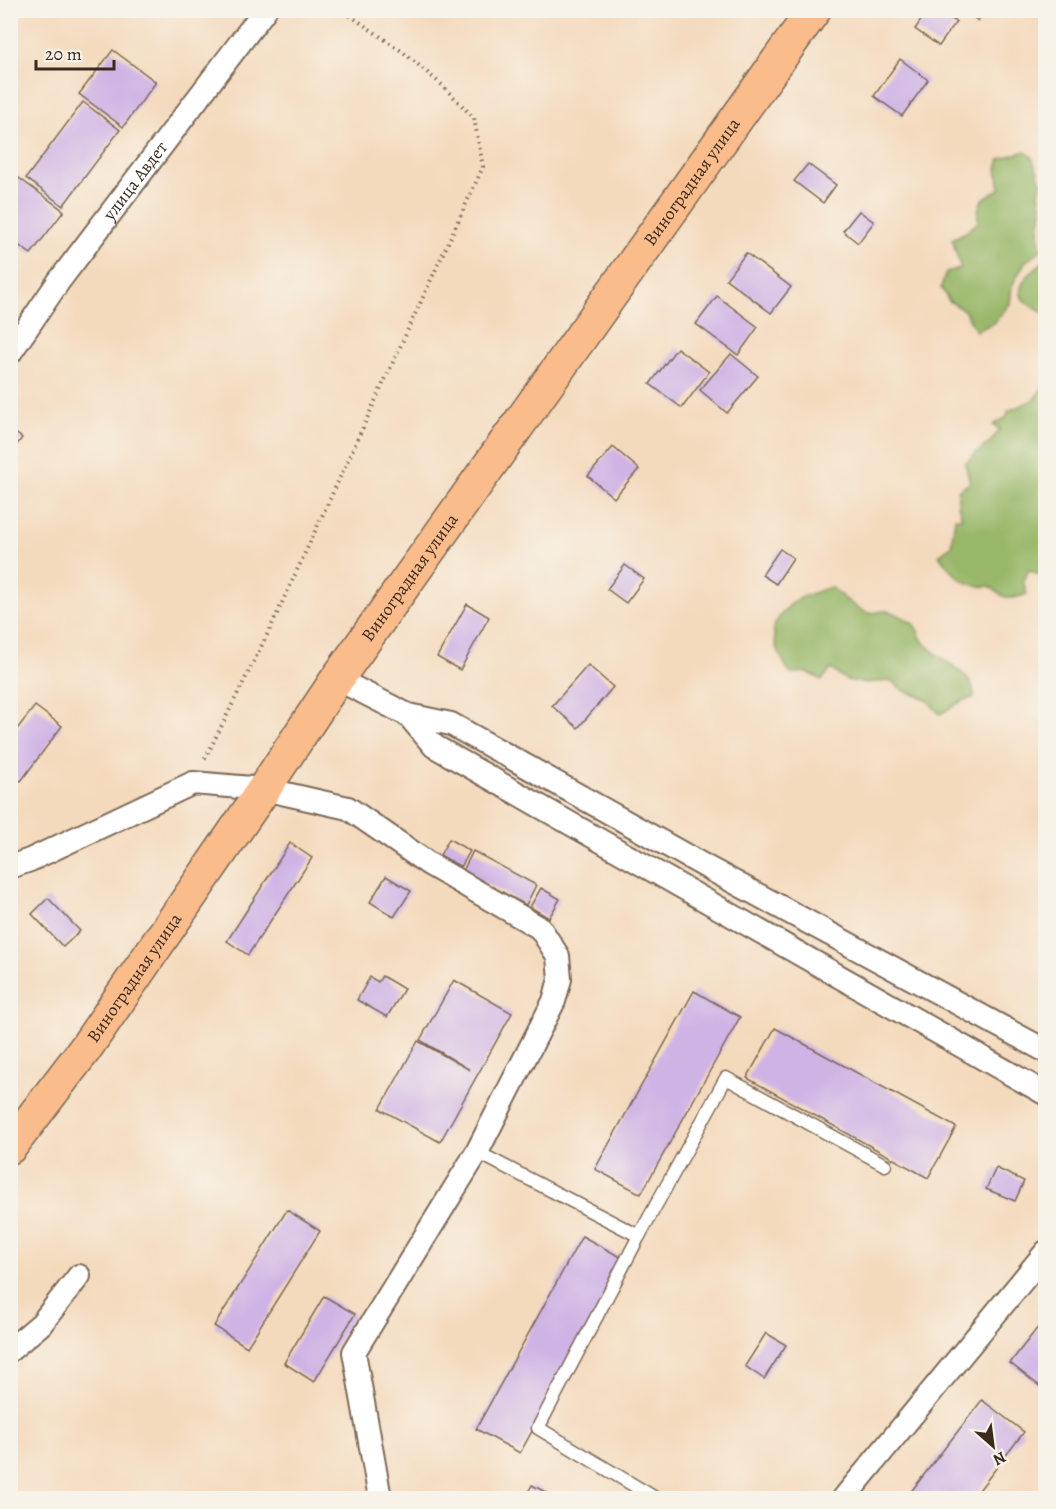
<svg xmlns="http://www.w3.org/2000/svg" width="1056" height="1509" font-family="Alegreya,serif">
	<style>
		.forest { fill: #99b769; stroke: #6a7044; stroke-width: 1.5 }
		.building { fill: #cfb3e5 }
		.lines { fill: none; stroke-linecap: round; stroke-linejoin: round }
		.service-casing { stroke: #7c6856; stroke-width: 15 }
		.minor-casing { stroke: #7c6856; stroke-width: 26 }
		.primary-casing { stroke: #7c6856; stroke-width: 36 }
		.path { stroke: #7c6856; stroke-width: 4; stroke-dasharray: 1.5 4.5; stroke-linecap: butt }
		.service { stroke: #fff; stroke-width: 12 }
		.minor { stroke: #fff; stroke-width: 22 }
		.primary { stroke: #fabc8b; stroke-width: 33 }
		.labels { text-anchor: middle; stroke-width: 6; stroke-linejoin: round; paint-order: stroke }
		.street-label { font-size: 18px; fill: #3b2a1e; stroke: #f7f3e8 }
	</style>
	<rect width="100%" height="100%" fill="#f7f3e8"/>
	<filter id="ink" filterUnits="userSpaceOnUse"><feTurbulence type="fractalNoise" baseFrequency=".0167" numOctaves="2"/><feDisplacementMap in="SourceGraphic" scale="12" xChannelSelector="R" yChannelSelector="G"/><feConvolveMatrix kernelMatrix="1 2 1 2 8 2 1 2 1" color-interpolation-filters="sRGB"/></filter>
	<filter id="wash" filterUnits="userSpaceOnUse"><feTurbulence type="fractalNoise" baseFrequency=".008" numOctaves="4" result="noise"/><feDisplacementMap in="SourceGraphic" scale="24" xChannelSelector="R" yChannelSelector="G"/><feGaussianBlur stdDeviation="1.35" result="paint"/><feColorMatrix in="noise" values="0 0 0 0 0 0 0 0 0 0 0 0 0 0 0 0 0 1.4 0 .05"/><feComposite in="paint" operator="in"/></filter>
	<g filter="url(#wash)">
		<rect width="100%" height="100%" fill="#f4dabd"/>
		<g class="forest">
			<path d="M1025,151L1032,157L1041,182L1039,194L1042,210L1039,229L1040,251L1025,262L1012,286L1010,304L994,323L976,331L964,310L949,301L941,288L946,272L961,269L952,239L966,232L978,222C977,202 982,197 1000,189L997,169L1000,159Z"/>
			<path d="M1045,260L1046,312L1043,313C1038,309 1027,305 1023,299C1013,283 1036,269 1045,260Z"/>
			<path d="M1045,385V573L1042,576L1029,570L1023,581L1027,594C1009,601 1004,599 990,586C966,590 952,573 939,555L951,546L955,518H962L958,504V490L970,483L965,463L991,441L1000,429L993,425L1007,417L1008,411L1033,400Z"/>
			<path d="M831,587C842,596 854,609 869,613C875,614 881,610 887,611C894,612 907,619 912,623C918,627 919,637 924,643C938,660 977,674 974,698L962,701L940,714L926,699L905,691L891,681L865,683L846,680L831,669L822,680L807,672L790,674L776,647L773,627C789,599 802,596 831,587Z"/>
		</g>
		<g id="blocks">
			<g class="building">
				<path d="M928,10H938L956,22L939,46L915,29Z"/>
				<path d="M964,10H985L978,21Z"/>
				<path d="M113,50L156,82L123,127L79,94Z"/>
				<path d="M900,59L928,80L902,116L874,96Z"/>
				<path d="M83,102L120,130L63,206L26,178Z"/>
				<path d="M808,164L836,185L823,203L794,181Z"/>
				<path d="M19,178L64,211L31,254L10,239V189Z"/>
				<path d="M859,211L874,222L858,243L843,231Z"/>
				<path d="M746,253L791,287L771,313L726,279Z"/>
				<path d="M717,296L758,327L738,355L696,324Z"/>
				<path d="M677,348L709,372L682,408L650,384Z"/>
				<path d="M731,354L758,376L727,413L700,390Z"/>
				<path d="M10,429L22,438L10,454Z"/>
				<path d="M613,447L639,469L614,498L588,476Z"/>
				<path d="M780,549L793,558L776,584L762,575Z"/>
				<path d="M625,565L644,579L626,603L607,589Z"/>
				<path d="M467,604L489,617L460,670L437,657Z"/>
				<path d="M588,665L613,687L578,728L552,706Z"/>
				<path d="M35,706L62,726L21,781L10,773V738Z"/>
				<path d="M449,839L470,851L461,867L440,855Z"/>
				<path d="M290,843L312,858L248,955L227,941Z"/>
				<path d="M473,851L536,885L526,905L463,871Z"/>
				<path d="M386,876L411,891L394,917L370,902Z"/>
				<path d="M541,888L560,899L549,918L530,907Z"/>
				<path d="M48,898L80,931L63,947L32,914Z"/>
				<path d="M382,976L404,989L387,1017L357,1000L370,977L378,982Z"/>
				<path d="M454,980L512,1013L440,1142L380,1109L418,1041L470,1070L420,1040Z"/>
				<path d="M694,991L740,1017L641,1194L595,1169Z"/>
				<path d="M775,1028L956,1127L928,1178L747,1078Z"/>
				<path d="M996,1168L1024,1181L1015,1201L986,1189Z"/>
				<path d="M287,1210L320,1231L247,1347L214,1326Z"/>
				<path d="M582,1236L626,1260L520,1453L476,1429Z"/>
				<path d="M324,1296L355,1314L314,1382L284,1363Z"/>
				<path d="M1046,1317V1391L1010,1363Z"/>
				<path d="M766,1333L786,1345L764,1379L745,1366Z"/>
				<path d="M982,1400L1024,1432L973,1498H906Z"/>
				<path d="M532,1485L557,1498H525Z"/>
			</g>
		</g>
	</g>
	<g filter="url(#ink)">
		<use href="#blocks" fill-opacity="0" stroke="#7c6856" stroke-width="1.5"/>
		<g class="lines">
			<defs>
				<g id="service">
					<path d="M477,1152L639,1236L538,1428L655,1498"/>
					<path d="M639,1236L726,1078L885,1165"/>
				</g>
				<g id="minor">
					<path id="s1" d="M10,353L59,281L265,10"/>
					<path d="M337,679L408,715L451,724L710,869L1046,1051"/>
					<path d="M408,715L434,746L1046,1094"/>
					<path d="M10,867L30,860L193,783L264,789L348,808L429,864L540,928L558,956L560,979L554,1001L477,1152L354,1352L380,1498"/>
					<path d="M10,1350L41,1324L79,1276"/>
					<path d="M844,1498L1046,1252"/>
				</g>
				<g id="primary">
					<path id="s2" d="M10,1147L85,1049L264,789L337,679L814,10"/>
				</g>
			</defs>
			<use href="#service" class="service-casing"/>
			<use href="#minor" class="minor-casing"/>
			<use href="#primary" class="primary-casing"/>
			<path class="path" d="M205,759L270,629L483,167L474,118L442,85L403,52L342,10"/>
			<use href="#service" class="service"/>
			<use href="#minor" class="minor"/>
			<use href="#primary" class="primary"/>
		</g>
	</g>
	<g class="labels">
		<g class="street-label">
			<text dy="6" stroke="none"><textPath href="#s1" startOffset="213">улица Авдет</textPath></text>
			<text dy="6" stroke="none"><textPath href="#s2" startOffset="1182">Виноградная улица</textPath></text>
			<text dy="6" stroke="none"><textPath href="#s2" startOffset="696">Виноградная улица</textPath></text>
			<text dy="6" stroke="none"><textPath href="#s2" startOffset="210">Виноградная улица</textPath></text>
		</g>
	</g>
	<rect width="1056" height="1509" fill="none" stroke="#f7f3e8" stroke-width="36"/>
	<g transform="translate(993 1446) rotate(152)" stroke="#f7f3e8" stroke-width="4.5" paint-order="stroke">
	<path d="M0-4.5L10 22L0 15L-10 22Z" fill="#3b2a1e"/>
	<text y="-9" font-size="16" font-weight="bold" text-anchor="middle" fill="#3b2a1e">N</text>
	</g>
	<path d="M36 60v9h78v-9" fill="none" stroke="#3b2a1e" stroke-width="3"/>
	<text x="45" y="60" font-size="18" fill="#3b2a1e" stroke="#f7f3e8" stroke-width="4.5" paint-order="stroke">20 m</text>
</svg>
